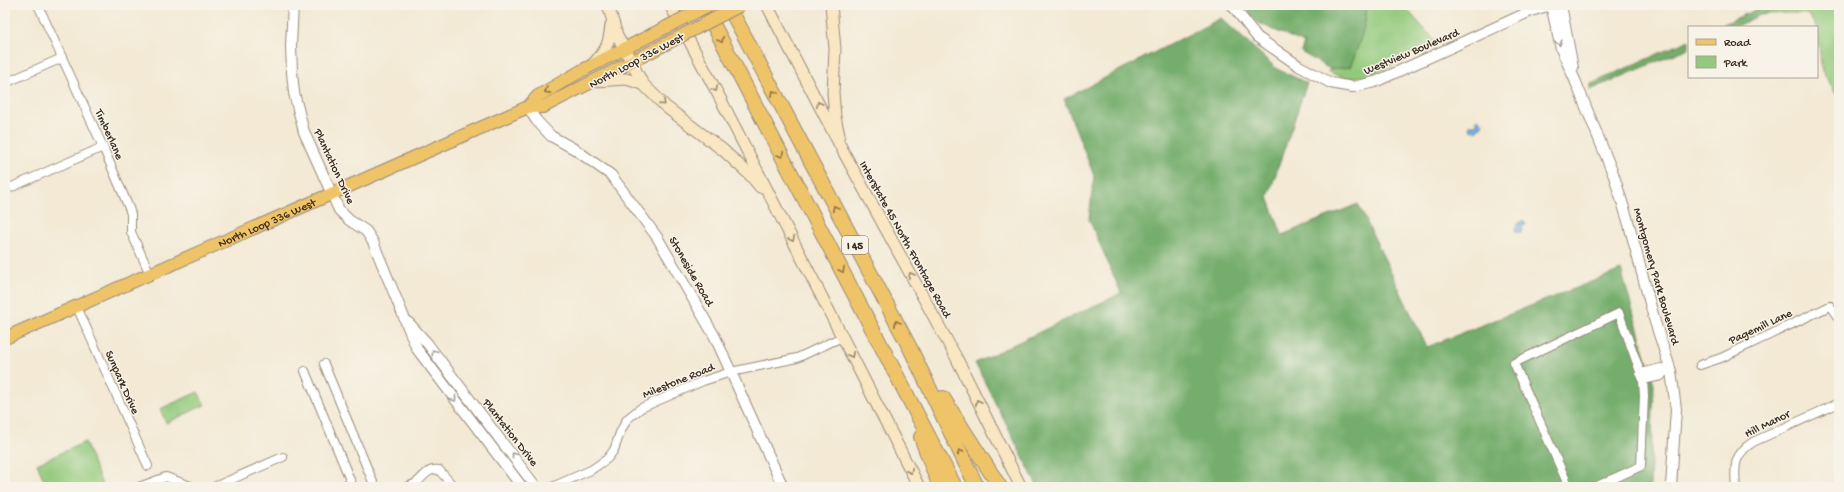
<svg xmlns="http://www.w3.org/2000/svg" width="1844" height="492" font-family="'Gochi Hand',sans-serif">
	<style>
		.green { fill: #92c97c; stroke: #667a4d }
		.forest { fill: #75ad6c; stroke: #586c45 }
		.water { fill: #73b6e8; stroke: #577083 }
		.lines { fill: none; stroke-linecap: round; stroke-linejoin: round }
		.minor-casing { stroke: #978a79; stroke-width: 10 }
		.tertiary-casing { stroke: #978a79; stroke-width: 12 }
		.secondary-casing { stroke: #978a79; stroke-width: 13 }
		.primary-casing { stroke: #978a79; stroke-width: 14 }
		.motorway-casing { stroke: #978a79; stroke-width: 16 }
		.minor { stroke: #fff; stroke-width: 8 }
		.tertiary { stroke: #fff; stroke-width: 10 }
		.secondary { stroke: #f9e7c3; stroke-width: 11 }
		.primary { stroke: #efc469; stroke-width: 12 }
		.motorway { stroke: #efc469; stroke-width: 14 }
		.primary-bridge-casing { stroke: #978a79; stroke-width: 14; stroke-linecap: butt }
		.primary-bridge { stroke: #efc469; stroke-width: 12 }
		.oneway { stroke: #8c6f40 }
		.oneway2 { stroke: #a79f9a }
		.oneway3 { stroke: #9a8870 }
		.labels { text-anchor: middle; stroke-width: 3; stroke-linejoin: round; paint-order: stroke }
		.shield { fill: #f7f3e8; stroke: #73665b; stroke-width: 1 }
		.shield-label { font-size: 11px; font-weight: bold; fill: #3b2a1e }
		.street-label { font-size: 12px; fill: #3b2a1e; stroke: #f7f3e8 }
	</style>
	<rect width="100%" height="100%" fill="#f7f3e8"/>
	<filter id="ink" filterUnits="userSpaceOnUse"><feTurbulence type="fractalNoise" baseFrequency=".025" numOctaves="2"/><feDisplacementMap in="SourceGraphic" scale="8" xChannelSelector="R" yChannelSelector="G"/><feConvolveMatrix kernelMatrix="1 2 1 2 8 2 1 2 1" color-interpolation-filters="sRGB"/></filter>
	<filter id="wash" filterUnits="userSpaceOnUse"><feTurbulence type="fractalNoise" baseFrequency=".012" numOctaves="4" result="noise"/><feDisplacementMap in="SourceGraphic" scale="16" xChannelSelector="R" yChannelSelector="G"/><feGaussianBlur stdDeviation="0.9" result="paint"/><feColorMatrix in="noise" values="0 0 0 0 0 0 0 0 0 0 0 0 0 0 0 0 0 1.4 0 .05"/><feComposite in="paint" operator="in"/></filter>
	<g filter="url(#wash)">
		<rect width="100%" height="100%" fill="#f3e9d4"/>
		<g class="green">
			<path d="M1367,5H1403L1438,44L1369,76L1347,78L1328,72L1330,69L1350,67C1358,47 1366,28 1367,5Z"/>
			<path d="M1793,5H1839V99L1822,71L1817,27L1807,14L1789,13L1760,15Z"/>
			<path d="M198,392L205,405L166,423L160,409Z"/>
			<path d="M85,442L103,487H47L37,464Z"/>
		</g>
		<g class="forest">
			<path d="M1245,5H1367C1366,28 1358,47 1350,67L1330,69L1301,52L1304,43L1256,22Z"/>
			<path d="M1766,5H1793L1760,15L1735,27H1717Z"/>
			<path d="M1221,18L1277,69L1307,83L1268,197L1282,235L1358,204L1427,347L1621,270L1654,384L1650,487H1038L975,363L1121,293L1089,219L1094,176L1064,99Z"/>
			<path d="M1689,40V48L1590,90L1591,84Z"/>
		</g>
		<g class="water">
			<path d="M1479,119L1483,123L1482,126L1475,131L1470,130L1469,125H1477V120Z"/>
			<path d="M1523,220L1526,225H1523L1522,232H1516L1515,227Z"/>
		</g>
	</g>
	<g filter="url(#ink)">
		<g class="lines">
			<defs>
				<g id="minor">
					<path d="M38,5L103,147L129,208L131,214V232L150,274"/>
					<path d="M5,83L62,58"/>
					<path d="M5,190L103,147"/>
					<path d="M77,307L148,466"/>
					<path d="M324,364L375,487"/>
					<path d="M1700,365L1721,358L1830,306L1839,319"/>
					<path d="M305,371L353,487"/>
					<path d="M1640,373L1661,368L1664,372"/>
					<path d="M1643,380L1661,376L1664,372L1671,371"/>
					<path d="M139,487L166,477L193,487"/>
					<path d="M214,487L283,457"/>
					<path d="M406,487C409,486 413,485 416,483C424,477 427,468 439,470L454,487"/>
					<path d="M552,487L591,470L607,459L614,450L620,433L627,419L641,408L703,381L731,372L797,358L842,337"/>
					<path d="M1569,487L1514,363L1619,313L1643,380L1644,396L1641,466L1595,487"/>
					<path d="M1736,487C1734,466 1734,454 1753,442L1839,403"/>
				</g>
				<g id="tertiary">
					<path d="M293,5L291,46L292,72L294,93L304,132L339,210L349,220L366,231L373,242L417,349L522,487"/>
					<path d="M1232,5L1257,37L1299,66L1331,83L1341,85L1353,87L1375,82L1531,11L1550,5"/>
					<path d="M1551,5L1561,49L1575,80L1614,176L1628,221L1655,322L1671,371L1676,409L1671,487"/>
					<path d="M1561,5L1573,68"/>
					<path d="M528,107L536,120L551,136L576,150L611,175L657,237L715,337L783,487"/>
					<path d="M409,323L427,343L536,487"/>
				</g>
				<g id="secondary">
					<path d="M608,5L617,35L643,84L666,107L723,150L751,176L760,187"/>
					<path d="M670,5L720,98L919,487"/>
					<path d="M767,5L843,151L957,359L1021,487"/>
					<path d="M831,5L835,49L833,93L835,117L839,135"/>
					<path d="M594,63C607,49 609,44 611,25"/>
					<path d="M595,81L626,79L643,84"/>
				</g>
				<g id="primary">
					<path d="M528,107H543L656,49"/>
					<path id="s1" d="M5,338L528,107L538,96L581,71L651,35"/>
				</g>
				<g id="motorway">
					<path d="M703,5L955,487"/>
					<path d="M728,5L910,348L977,487"/>
					<path d="M943,398L1000,487"/>
					<path d="M921,437L940,487"/>
				</g>
			</defs>
			<use href="#minor" class="minor-casing"/>
			<use href="#tertiary" class="tertiary-casing"/>
			<use href="#secondary" class="secondary-casing"/>
			<use href="#primary" class="primary-casing"/>
			<use href="#motorway" class="motorway-casing"/>
			<use href="#minor" class="minor"/>
			<use href="#tertiary" class="tertiary"/>
			<use href="#secondary" class="secondary"/>
			<use href="#primary" class="primary"/>
			<use href="#motorway" class="motorway"/>
			<defs>
				<g id="primary-bridge">
					<path d="M651,35L709,5"/>
					<path d="M656,49L741,5"/>
				</g>
			</defs>
			<use href="#primary-bridge" class="primary-bridge-casing"/>
			<use href="#primary-bridge" class="primary-bridge"/>
		</g>
		<defs><path id="oneway-chevron" d="M-2-3.5L2.5 0L-2 3.5" fill="none" stroke-width="1.6" stroke-linecap="round" stroke-linejoin="round"/></defs>
		<g class="oneway">
			<use href="#oneway-chevron" transform="translate(721 40) rotate(62)"/>
			<use href="#oneway-chevron" transform="translate(547 91) rotate(152)"/>
			<use href="#oneway-chevron" transform="translate(774 93) rotate(-118)"/>
			<use href="#oneway-chevron" transform="translate(781 155) rotate(62)"/>
			<use href="#oneway-chevron" transform="translate(835 208) rotate(-118)"/>
			<use href="#oneway-chevron" transform="translate(842 270) rotate(62)"/>
			<use href="#oneway-chevron" transform="translate(897 323) rotate(-118)"/>
			<use href="#oneway-chevron" transform="translate(960 452) rotate(-116)"/>
		</g>
		<g class="oneway2">
			<use href="#oneway-chevron" transform="translate(1559 43) rotate(75)"/>
			<use href="#oneway-chevron" transform="translate(434 352) rotate(-127)"/>
			<use href="#oneway-chevron" transform="translate(454 399) rotate(53)"/>
			<use href="#oneway-chevron" transform="translate(514 455) rotate(-128)"/>
		</g>
		<g class="oneway3">
			<use href="#oneway-chevron" transform="translate(715 89) rotate(62)"/>
			<use href="#oneway-chevron" transform="translate(663 103) rotate(44)"/>
			<use href="#oneway-chevron" transform="translate(819 104) rotate(-117)"/>
			<use href="#oneway-chevron" transform="translate(792 239) rotate(63)"/>
			<use href="#oneway-chevron" transform="translate(911 275) rotate(-119)"/>
			<use href="#oneway-chevron" transform="translate(851 355) rotate(63)"/>
			<use href="#oneway-chevron" transform="translate(978 402) rotate(-117)"/>
			<use href="#oneway-chevron" transform="translate(910 471) rotate(63)"/>
		</g>
	</g>
	<g class="labels">
		<rect class="shield" x="842" y="236" width="26" height="18" rx="3"/>
		<g class="shield-label">
			<text x="855" y="249">I 45</text>
		</g>
		<g class="street-label">
			<text transform="translate(1411 51) rotate(-23)" y="4">Westview Boulevard</text>
			<text transform="translate(636 60) rotate(-28)" y="4">North Loop 336 West</text>
			<text transform="translate(110 134) rotate(66)" y="4">Timberlane</text>
			<text transform="translate(335 166) rotate(65)" y="4">Plantation Drive</text>
			<text dy="4" stroke="none"><textPath href="#s1" startOffset="286">North Loop 336 West</textPath></text>
			<text transform="translate(906 239) rotate(61)" y="4">Interstate 45 North Frontage Road</text>
			<text transform="translate(692 271) rotate(60)" y="4">Stoneside Road</text>
			<text transform="translate(1657 276) rotate(74)" y="4">Montgomery Park Boulevard</text>
			<text transform="translate(1760 326) rotate(-25)" y="4">Pagemill Lane</text>
			<text transform="translate(678 380) rotate(-22)" y="4">Milestone Road</text>
			<text transform="translate(123 382) rotate(66)" y="4">Sunpark Drive</text>
			<text transform="translate(1767 423) rotate(-26)" y="4">Hill Manor</text>
			<text transform="translate(511 432) rotate(52)" y="4">Plantation Drive</text>
		</g>
	</g>
	<rect width="1844" height="492" fill="none" stroke="#f7f3e8" stroke-width="20"/>
	<rect x="1688" y="26" width="130" height="52" fill="#f7f3e8" stroke="#aca397"/>
	<rect x="1696" y="39" width="20" height="6" fill="#efc469" stroke="#aca397"/>
	<text x="1724" y="46" font-size="12" fill="#3b2a1e">Road</text>
	<rect x="1696" y="56" width="20" height="12" fill="#92c97c" stroke="#aca397"/>
	<text x="1724" y="66" font-size="12" fill="#3b2a1e">Park</text>
</svg>
